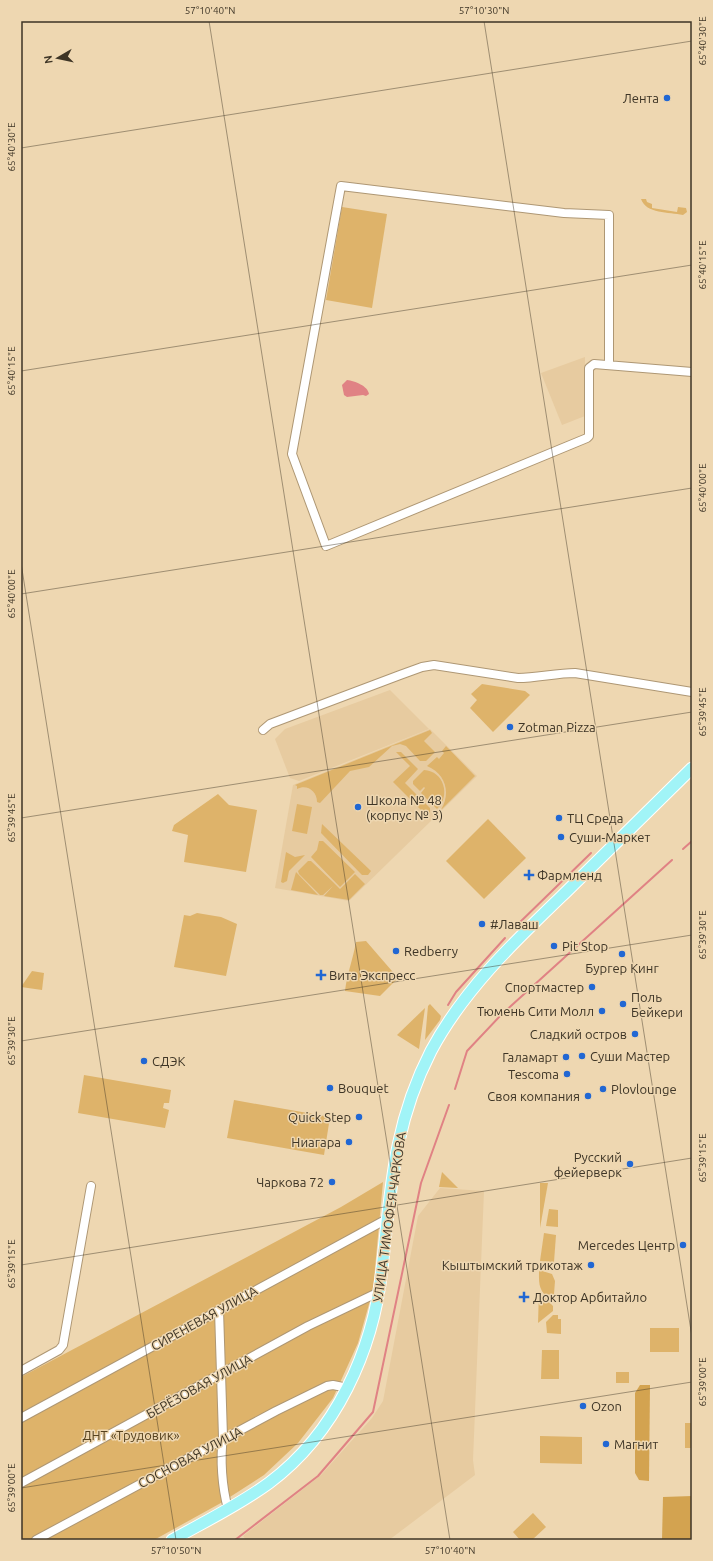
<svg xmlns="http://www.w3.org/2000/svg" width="713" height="1561" font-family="Ubuntu,sans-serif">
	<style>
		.built { fill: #e7cba0 }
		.green { fill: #deb36a }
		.forest { fill: #d3a350 }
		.water { fill: #e08284 }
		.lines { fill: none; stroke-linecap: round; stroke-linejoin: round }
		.stream { stroke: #e08284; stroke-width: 2 }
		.minor-casing { stroke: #ae9774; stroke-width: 10 }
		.major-casing { stroke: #fff; stroke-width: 13 }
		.minor { stroke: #fff; stroke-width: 8 }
		.major { stroke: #a1f4f7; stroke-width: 11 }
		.ticks { fill: none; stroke: #3e3526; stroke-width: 1; stroke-opacity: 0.45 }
		.poi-dot { fill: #2167d3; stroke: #eed7b1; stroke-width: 1.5 }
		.labels { text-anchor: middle; stroke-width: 3; stroke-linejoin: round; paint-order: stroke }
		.poi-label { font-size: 13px; fill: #3e3526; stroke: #eed7b1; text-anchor: start }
		.street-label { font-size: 13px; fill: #3e3526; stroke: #eed7b1 }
		.park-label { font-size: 13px; fill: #55411e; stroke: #eed7b1 }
		.neatline { fill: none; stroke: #3e3526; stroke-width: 1.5 }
		.ticks-label { font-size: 10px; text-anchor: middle; fill: #3e3526 }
	</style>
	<rect width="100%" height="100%" fill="#eed7b1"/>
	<g class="built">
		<path d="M585,357V416L562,425L541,373Z"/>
		<path d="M390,690L429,729L299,781L290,778L275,739L285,729Z"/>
		<path d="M430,729L477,776L349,901L275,888L293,785Z"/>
		<path d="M440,1188L484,1191L473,1460L475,1475L389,1540H246L243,1536L321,1475L372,1418L383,1401L418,1216Z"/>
	</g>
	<g class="green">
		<path d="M641,199H646L647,202L652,204V208L677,212L678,207L686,208L687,212L683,215C669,212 646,214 641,199Z"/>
		<path d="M342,207L387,214L372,308L326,300Z"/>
		<path d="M482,684L525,691L530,695L493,732L470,708L477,700L471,694Z"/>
		<path d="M430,730L432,733L424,741L435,752L426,761H420L406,746L400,744L392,746L369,767L350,771L320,803L317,802C317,791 307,784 297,789V786L295,785Z"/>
		<path d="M446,746L475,776L441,810C451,793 446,774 427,766L437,757L439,759L444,753L442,751Z"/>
		<path d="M396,752H401L418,769L405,783L430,808V813L427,816L393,782L410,766Z"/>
		<path d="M424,770C444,771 451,796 437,809L432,804L436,799L434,798L430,802L421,793L425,788L424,787L420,791L413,784V781Z"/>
		<path d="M218,794L229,805L257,810L246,872L184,862L188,835L172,831L174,825Z"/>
		<path d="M297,804L312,807L307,834L292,831Z"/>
		<path d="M488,819L526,858L484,899L446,861Z"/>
		<path d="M322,824L371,871L368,875H362L321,833Z"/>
		<path d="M319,841H323L355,872L340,887L311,857L317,850Z"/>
		<path d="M286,852L295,857L305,855L289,871L287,881L283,883L281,882Z"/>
		<path d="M308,861H311L333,882V885V882L340,889L355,874L365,884L349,900L324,896L333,886L323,895H320L299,874L298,871Z"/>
		<path d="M296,872L318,895L291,890Z"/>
		<path d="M197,913L221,917L237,924L226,976L174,967L184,915L190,916Z"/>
		<path d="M366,941L398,978L380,996L345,991C347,974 353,959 356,942Z"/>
		<path d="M32,971L44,973L42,990L21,987Z"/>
		<path d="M430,1004L441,1016L440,1020L425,1040L428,1006Z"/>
		<path d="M425,1008L419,1049L397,1035Z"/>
		<path d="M84,1075L171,1090L169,1103H164L163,1108L169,1110L165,1128L78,1113Z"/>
		<path d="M234,1100L330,1117L324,1155L227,1138Z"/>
		<path d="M442,1172L458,1188L439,1187Z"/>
		<path d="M383,1182L373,1290L358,1343L333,1398L298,1443L264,1475L219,1504L154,1540H21V1377L341,1207Z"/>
		<path d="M540,1183H548L540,1228Z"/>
		<path d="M549,1209L558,1210V1227L546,1226Z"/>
		<path d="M544,1233L556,1235L554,1262L540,1261Z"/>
		<path d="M539,1270L552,1274L555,1281L554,1294L547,1297C538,1289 539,1281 539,1270Z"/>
		<path d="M539,1292L553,1306V1311L538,1323Z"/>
		<path d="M553,1315H558V1319H561V1334L547,1333L546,1322Z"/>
		<rect x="650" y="1328" width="29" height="24"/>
		<path d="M542,1350H559V1379H541Z"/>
		<rect x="616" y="1372" width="13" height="11"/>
		<rect x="685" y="1423" width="7" height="25"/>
		<path d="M540,1436L582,1437V1464L540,1463Z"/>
		<path d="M533,1513L546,1527L532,1540H520L513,1532Z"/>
	</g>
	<g class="forest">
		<path d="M640,1385H650L649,1481L639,1480L635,1473V1393Z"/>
		<path d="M692,1496V1540H662L663,1497Z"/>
	</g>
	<path class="water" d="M347,380C355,381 368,386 369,394L366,396L363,395L347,397L344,395L342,385Z"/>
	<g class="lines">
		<g class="stream">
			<path d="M683,849L692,841"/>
			<path d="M515,927L591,853"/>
			<path d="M448,1005L456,992L505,938"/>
			<path d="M455,1089L467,1051L501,1015L672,860"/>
			<path d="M235,1540L318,1476L373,1412L421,1183L449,1105"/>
		</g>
		<defs>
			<g id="minor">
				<path d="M609,365V215L564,213L341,186L292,454L326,546L587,438L589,436V368L594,364L692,372"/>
				<path d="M263,730L270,724L400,675L422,667L434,665L518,678C537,678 556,673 575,673L692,692"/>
				<path d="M219,1310L223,1437C220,1459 222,1487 228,1509"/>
				<path d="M21,1371L59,1350L63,1345L91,1186"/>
				<path d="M21,1418L387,1219"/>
				<path d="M21,1483L308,1326L379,1292"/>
				<path d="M36,1540L276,1411L327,1386L333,1385L348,1388"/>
			</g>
			<path id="major" d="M172,1540C204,1522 239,1505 269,1483C336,1433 373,1351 382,1269C391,1189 393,1125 431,1051C464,989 516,940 566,892C608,851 650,809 692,768"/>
		</defs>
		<use href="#minor" class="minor-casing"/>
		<use href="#major" class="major-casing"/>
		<use href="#minor" class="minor"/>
		<use href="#major" class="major"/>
	</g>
	<path class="ticks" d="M209,21L450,1540M484,21L692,1337M21,148L692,41M21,371L692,265M21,563L176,1540M21,594L692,488M21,818L692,712M21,1041L692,935M21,1265L692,1158M21,1488L692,1382"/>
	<g class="poi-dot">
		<circle cx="667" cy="98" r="4"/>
		<circle cx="510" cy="727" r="4"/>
		<circle cx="358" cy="807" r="4"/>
		<circle cx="559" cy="818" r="4"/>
		<circle cx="561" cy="837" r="4"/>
		<path d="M527 869h4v4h4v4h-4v4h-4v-4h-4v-4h4z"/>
		<circle cx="482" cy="924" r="4"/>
		<circle cx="554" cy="946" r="4"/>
		<circle cx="396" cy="951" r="4"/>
		<circle cx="622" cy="954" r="4"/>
		<path d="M319 969h4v4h4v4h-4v4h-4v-4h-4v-4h4z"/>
		<circle cx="592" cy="987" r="4"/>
		<circle cx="623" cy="1004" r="4"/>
		<circle cx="602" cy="1011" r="4"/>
		<circle cx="635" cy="1034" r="4"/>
		<circle cx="582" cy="1056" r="4"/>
		<circle cx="566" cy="1057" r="4"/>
		<circle cx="144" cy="1061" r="4"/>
		<circle cx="567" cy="1074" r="4"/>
		<circle cx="330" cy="1088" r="4"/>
		<circle cx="603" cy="1089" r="4"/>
		<circle cx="588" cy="1096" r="4"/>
		<circle cx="359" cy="1117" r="4"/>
		<circle cx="349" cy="1142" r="4"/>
		<circle cx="630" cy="1164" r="4"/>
		<circle cx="332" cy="1182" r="4"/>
		<circle cx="683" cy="1245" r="4"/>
		<circle cx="591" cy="1265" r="4"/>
		<path d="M522 1291h4v4h4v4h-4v4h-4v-4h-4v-4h4z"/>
		<circle cx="583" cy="1406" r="4"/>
		<circle cx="606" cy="1444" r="4"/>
	</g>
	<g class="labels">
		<g class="poi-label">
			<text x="659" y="103" text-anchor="end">Лента</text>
			<text x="518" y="732">Zotman Pizza</text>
			<text x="366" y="805">Школа № 48<tspan x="366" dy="15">(корпус № 3)</tspan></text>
			<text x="567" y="823">ТЦ Среда</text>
			<text x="569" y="842">Суши-Маркет</text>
			<text x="537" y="880">Фармленд</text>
			<text x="490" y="929">#Лаваш</text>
			<text x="562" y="951">Pit Stop</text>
			<text x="404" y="956">Redberry</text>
			<text x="622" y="973" text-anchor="middle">Бургер Кинг</text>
			<text x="329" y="980">Вита Экспресс</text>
			<text x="584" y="992" text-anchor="end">Спортмастер</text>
			<text x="631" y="1002">Поль<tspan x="631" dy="15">Бейкери</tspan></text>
			<text x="594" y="1016" text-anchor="end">Тюмень Сити Молл</text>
			<text x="627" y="1039" text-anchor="end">Сладкий остров</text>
			<text x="590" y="1061">Суши Мастер</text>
			<text x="558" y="1062" text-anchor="end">Галамарт</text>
			<text x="152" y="1066">СДЭК</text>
			<text x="559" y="1079" text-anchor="end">Tescoma</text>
			<text x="338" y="1093">Bouquet</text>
			<text x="611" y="1094">Plovlounge</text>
			<text x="580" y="1101" text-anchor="end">Своя компания</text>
			<text x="351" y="1122" text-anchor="end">Quick Step</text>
			<text x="341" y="1147" text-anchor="end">Ниагара</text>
			<text x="622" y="1162" text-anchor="end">Русский<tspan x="622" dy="15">фейерверк</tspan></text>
			<text x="324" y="1187" text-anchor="end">Чаркова 72</text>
			<text x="675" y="1250" text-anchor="end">Mercedes Центр</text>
			<text x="583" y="1270" text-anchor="end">Кыштымский трикотаж</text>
			<text x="533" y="1302">Доктор Арбитайло</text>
			<text x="591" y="1411">Ozon</text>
			<text x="614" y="1449">Магнит</text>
		</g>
		<g class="street-label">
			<text transform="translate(389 1217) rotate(-82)" y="5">УЛИЦА ТИМОФЕЯ ЧАРКОВА</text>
			<text transform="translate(204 1318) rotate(-29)" y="5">СИРЕНЕВАЯ УЛИЦА</text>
			<text transform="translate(199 1386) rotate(-29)" y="5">БЕРЁЗОВАЯ УЛИЦА</text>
			<text transform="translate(190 1457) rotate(-28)" y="5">СОСНОВАЯ УЛИЦА</text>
		</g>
		<g class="park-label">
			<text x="131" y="1440">ДНТ «Трудовик»</text>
		</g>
	</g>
	<rect width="713" height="1561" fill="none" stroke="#eed7b1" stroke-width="44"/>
	<g transform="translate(58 58) rotate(261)" stroke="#eed7b1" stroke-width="3" paint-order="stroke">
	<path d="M0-3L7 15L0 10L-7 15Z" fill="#3e3526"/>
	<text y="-6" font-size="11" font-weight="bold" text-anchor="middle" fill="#3e3526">N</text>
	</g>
	<rect x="22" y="22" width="669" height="1517" class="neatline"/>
	<g class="ticks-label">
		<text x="210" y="14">57°10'40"N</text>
		<text x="484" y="14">57°10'30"N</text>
		<text transform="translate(702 41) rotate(-90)" y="4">65°40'30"E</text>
		<text transform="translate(11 147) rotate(-90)" y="4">65°40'30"E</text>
		<text transform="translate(702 265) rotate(-90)" y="4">65°40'15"E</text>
		<text transform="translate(11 371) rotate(-90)" y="4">65°40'15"E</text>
		<text transform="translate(702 488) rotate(-90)" y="4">65°40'00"E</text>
		<text transform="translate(11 594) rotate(-90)" y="4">65°40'00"E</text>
		<text transform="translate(702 712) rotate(-90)" y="4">65°39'45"E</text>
		<text transform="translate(11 818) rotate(-90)" y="4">65°39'45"E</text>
		<text transform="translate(702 935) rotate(-90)" y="4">65°39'30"E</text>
		<text transform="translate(11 1041) rotate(-90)" y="4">65°39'30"E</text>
		<text transform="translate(702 1158) rotate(-90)" y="4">65°39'15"E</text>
		<text transform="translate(11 1264) rotate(-90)" y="4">65°39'15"E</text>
		<text transform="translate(702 1382) rotate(-90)" y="4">65°39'00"E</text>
		<text transform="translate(11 1488) rotate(-90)" y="4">65°39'00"E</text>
		<text x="176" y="1554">57°10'50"N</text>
		<text x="450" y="1554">57°10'40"N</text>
	</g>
</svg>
